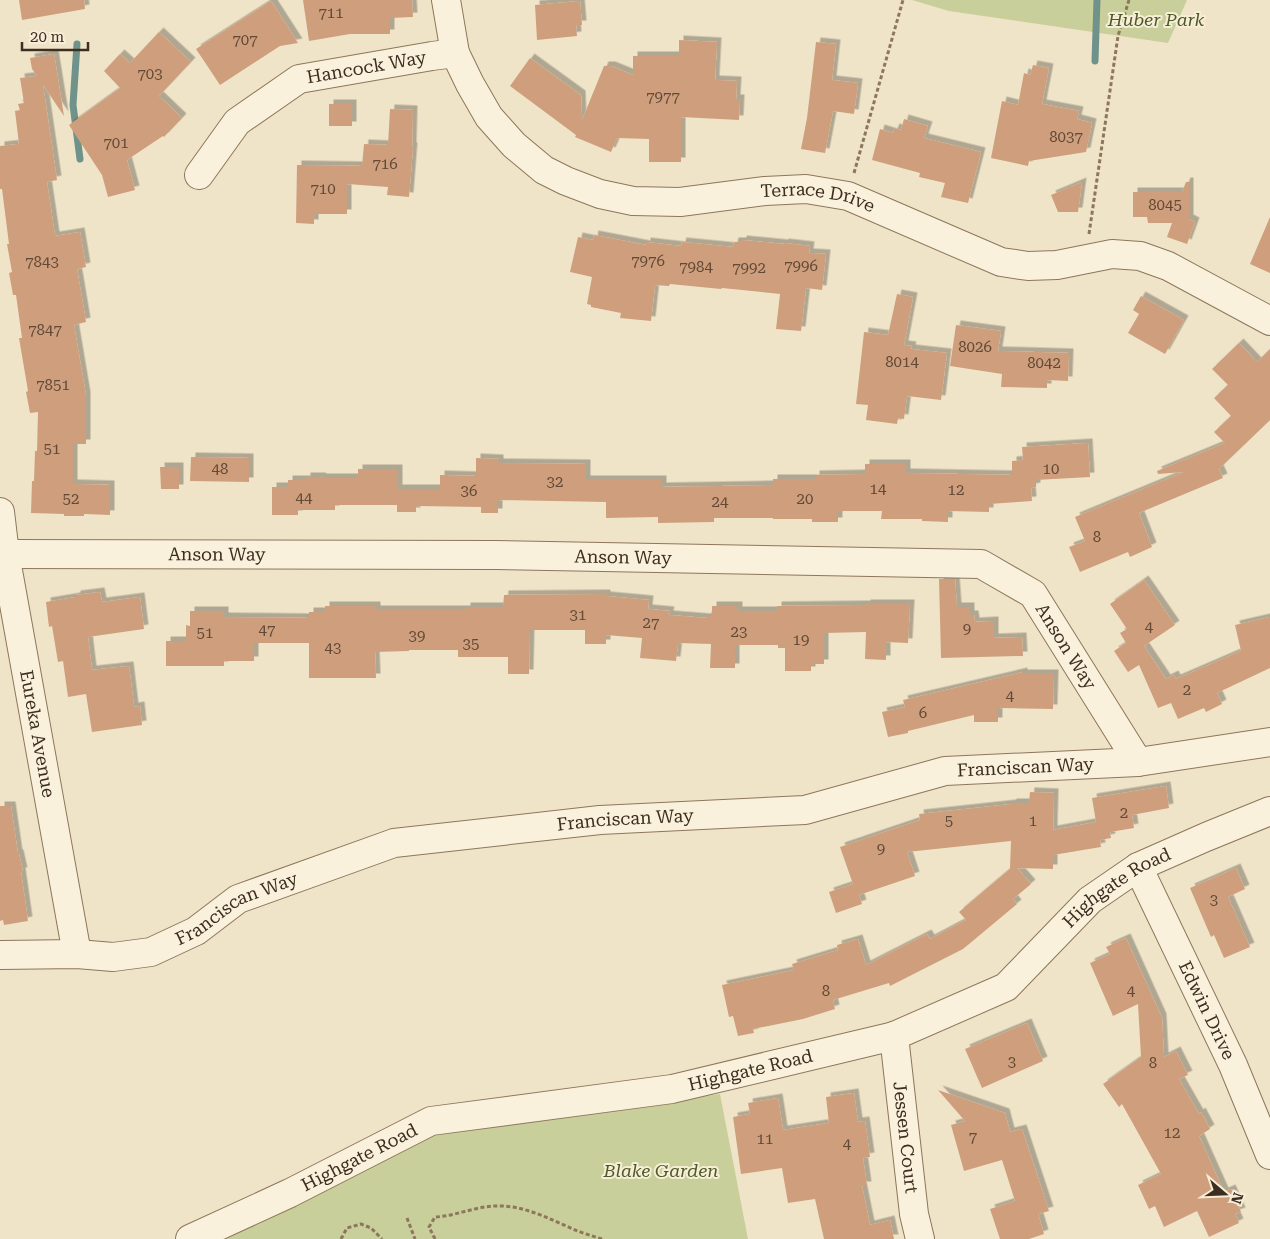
<svg xmlns="http://www.w3.org/2000/svg" width="1270" height="1239" font-family="'Roboto Serif',serif">
	<style>
		.green { fill: #c9cf9b }
		.lines { fill: none; stroke-linecap: round; stroke-linejoin: round }
		.stream { stroke: #6f938a; stroke-width: 7 }
		.building { fill: #cf9f7d; filter: url(#shadow) }
		.minor-casing { stroke: #8d765c; stroke-width: 30 }
		.path { stroke: #8d765c; stroke-width: 3; stroke-dasharray: 4 2.5; stroke-linecap: butt }
		.minor { stroke: #faf1dc; stroke-width: 28 }
		.labels { text-anchor: middle; stroke-width: 4; stroke-linejoin: round; paint-order: stroke }
		.number-label { font-size: 15px; fill: #624a37 }
		.park-label { font-size: 18px; font-style: italic; fill: #4d5a26; stroke: #f7eed8 }
		.street-label { font-size: 18px; fill: #3d2e20; stroke: #f7eed8 }
	</style>
	<defs>
		<filter id="shadow"><feDropShadow dx="4.5" dy="-4.5" stdDeviation="0" flood-color="#0004"/></filter>
	</defs>
	<rect width="100%" height="100%" fill="#f0e4c8"/>
	<g class="green">
		<path d="M912,0H1187L1168,43L949,11Z"/>
		<path d="M720,1094L748,1239H218L435,1133Z"/>
	</g>
	<g class="lines">
		<g class="stream">
			<path d="M77,44L73,105L80,159"/>
			<path d="M1095,61L1097,0"/>
		</g>
	</g>
	<g class="building">
		<path d="M19,0H84L85,9L22,20Z"/>
		<path d="M303,0H412L413,17L390,18V34H350L309,41Z"/>
		<path d="M271,1L298,43L280,46L220,85L196,49Z"/>
		<path d="M580,1L582,25H576L577,36L537,40L535,5Z"/>
		<path d="M159,32L191,62L159,96L182,118L164,137L163,136L127,160L135,190L108,197L102,175L69,125L120,88L104,71L120,54L130,63Z"/>
		<path d="M679,40L717,42L715,80L737,81L736,99H740L739,120L681,117V162H649V139L617,138L611,152L575,137L576,135L510,86L530,58L581,95L582,120L604,66H611L633,75V56H679Z"/>
		<path d="M816,42L836,44L832,80L858,83L854,114L833,111L825,153L801,149L807,118Z"/>
		<path d="M54,54L64,116L43,85L57,180L47,182L55,236L80,232L86,267L77,269L86,322L74,325L86,396V444H73V484L110,485V515L84,514V516H64V514L31,513L32,481H34L35,451H37L38,412L30,413L26,392L28,391L19,338H22L16,295H13L9,273L12,272L7,244H9L2,189H0V146L19,144L15,111L20,110L18,104L24,103L20,78L37,76L32,69L30,58Z"/>
		<path d="M1033,65L1049,68L1042,104L1079,111L1077,119L1092,123L1086,152L1029,161L1028,166L991,158L1002,101L1018,105L1024,73L1030,75Z"/>
		<rect x="329" y="104" width="23" height="22"/>
		<path d="M390,109L413,110L412,147H413L409,197L387,195L388,187L347,184V214H314V224L296,223L297,165L362,166L364,144L388,145Z"/>
		<path d="M904,119L928,126L924,138L981,152L968,203L941,197L945,183L919,177L920,173L872,160L880,129L893,133L895,128L901,130Z"/>
		<path d="M1082,182L1078,212H1058L1051,195Z"/>
		<path d="M1186,182H1189V219L1195,222L1187,244L1167,237L1172,223H1148L1147,217H1133V192H1182Z"/>
		<path d="M1270,217V273L1250,264Z"/>
		<path d="M594,235L646,245V242L681,246L682,242L733,247L734,242H742V240L784,244V243L810,246L809,253L826,254L822,290L806,288L801,331L776,329L780,294L722,288L721,289L670,284L669,286L655,285L651,321L620,318L621,313L591,307V305L587,304L592,277L570,272L578,237L593,240Z"/>
		<path d="M897,294L913,297L904,345L912,346L911,349L947,353L941,400L907,396L904,419L898,418L897,424L866,420L868,405L856,404L864,332L888,335Z"/>
		<path d="M1141,296L1184,320L1165,354L1128,333L1139,314L1133,310Z"/>
		<path d="M956,325L1001,331L998,351L1069,353L1068,381L1047,380V388L1001,387L1002,374L950,366Z"/>
		<path d="M1239,343L1257,362L1270,349V420L1219,469L1223,478L1139,513L1152,547L1130,557L1128,552L1080,572L1069,547L1085,541L1075,517L1184,472L1158,474L1157,471L1225,443L1214,432L1231,416L1214,398L1228,385L1212,369Z"/>
		<path d="M1088,443L1090,477L1036,480V487L1031,488L1032,501L989,504V512L948,511V522L922,521V519H881L882,511H838V522H812V519H773V518H714V522L658,523V517L606,518V502L498,500V513H481V507L416,506V512H397V505H335V510H298V515H272V487H288V480H306V477H321L322,478H358V469H398V489H440V475L476,476V458L499,459V463L586,464V480H662V487L773,485V479H815V475L865,474V464H906V473L1012,475V461L1023,460L1022,447Z"/>
		<path d="M191,457L249,458V482L190,481Z"/>
		<path d="M160,467H179V489H161Z"/>
		<path d="M939,579H955L957,607H970V615H974L975,622L994,621V638L1022,637L1023,656L941,658Z"/>
		<path d="M1144,580L1175,625L1144,646L1166,679L1174,675L1176,679L1241,651L1235,625L1270,617V668L1217,693L1222,704L1206,712L1204,708L1178,719L1171,703L1158,708L1139,665L1128,672L1114,651L1126,643L1120,633L1127,629L1110,604Z"/>
		<path d="M100,592L102,602L140,597L144,629L88,637L92,670L129,666L134,707L140,706L142,725L92,732L86,694L68,697L63,661L58,662L52,626L49,627L46,602L76,597V595Z"/>
		<path d="M606,594V596L649,600L648,609L670,611L669,615L707,618V616H712V606H738V611H777V606L866,605V604H910L908,643L886,642V660L865,659L866,632L824,633V664H811V671H785V648H778V645H735V668H710L711,644L678,643L676,661L640,658L642,638L606,635V644H585V630H530L529,674H508V657H458V650H409V651L375,652L376,678H309V643H254V661H224V666H166V641H186V625L190,626V611H224V617L309,618V612H325V606H376V610H466V607H503L504,595Z"/>
		<path d="M1023,672V674H1054L1053,709L998,708V722H974V715L908,731V733L888,737L882,712L905,707L903,700Z"/>
		<path d="M1166,786L1169,808L1132,815L1134,828L1110,832L1111,838L1100,840L1101,847L1053,855V869L1017,868L1031,884L1013,899L1017,904L963,949L890,986L889,983L833,1000L835,1009L803,1019L753,1029L754,1033L738,1036L733,1016L729,1017L722,985L794,970L792,964L838,950L837,945L858,939L866,965L927,934L930,939L966,920L959,912L1011,868H1010L1011,841L907,852L915,876L859,895L862,904L836,913L829,892L853,884L840,847L920,820L919,814L1012,804V803H1029L1030,792L1054,793L1053,830L1096,822L1092,798Z"/>
		<path d="M0,806H11L18,854H19L23,872H21L28,921L4,925L3,920L0,921Z"/>
		<path d="M1236,868L1245,889L1228,897L1250,947L1224,958L1214,935L1211,937L1190,888Z"/>
		<path d="M1126,938L1162,1018L1164,1057L1176,1051L1188,1075L1179,1079L1199,1114L1201,1112L1210,1129L1199,1136L1224,1192L1231,1189L1241,1212L1235,1214L1239,1223L1209,1237L1197,1211L1164,1227L1155,1206L1149,1209L1138,1185L1161,1174L1122,1104L1119,1107L1103,1084L1141,1057L1138,1004L1113,1016L1090,963L1110,954L1106,947Z"/>
		<path d="M1027,1023L1043,1061L982,1088L965,1049Z"/>
		<path d="M938,1090L1005,1113L1010,1132L1022,1129L1049,1211L1038,1214L1044,1234L1029,1239H1000L990,1209L1015,1201L1002,1160L964,1171L951,1125L965,1121Z"/>
		<path d="M854,1093L858,1122L865,1121L870,1157L863,1158L867,1186H862L870,1225L890,1220L894,1239H824L815,1199L788,1203L782,1168L741,1174L733,1117L750,1114L748,1103L778,1098L783,1130L829,1123L826,1097Z"/>
	</g>
	<g class="lines">
		<defs>
			<g id="minor">
				<path id="s1" d="M446,0L455,53L470,84L489,117L514,145L544,170L566,181L600,194L633,201L680,202L765,191L806,189L848,196L1001,262L1028,266L1057,265L1112,254L1140,256L1168,266L1270,321"/>
				<path id="s2" d="M199,175L237,122L299,79L432,56L455,53"/>
				<path id="s3" d="M0,512L5,554L77,954"/>
				<path id="s4" d="M5,554L495,555L981,564L1033,594L1138,762"/>
				<path id="s5" d="M1138,867L1233,1065L1270,1155"/>
				<path id="s6" d="M0,955L77,954L113,957L151,952L196,931L238,899L394,843L600,820L805,810L945,771L1138,762L1270,742"/>
				<path id="s7" d="M894,1036L914,1214L920,1239"/>
				<path id="s8" d="M190,1239L290,1193L431,1121L672,1089L894,1036L1006,987L1090,900L1138,867L1206,837L1270,811"/>
			</g>
		</defs>
		<use href="#minor" class="minor-casing"/>
		<g class="path">
			<path d="M854,173L903,0"/>
			<path d="M1089,234L1118,36L1129,0"/>
			<path d="M407,1218L415,1239"/>
			<path d="M341,1239L347,1228L361,1224L371,1228L382,1239"/>
			<path d="M435,1239L429,1227L435,1217C457,1216 478,1205 500,1206C525,1206 550,1219 573,1229C582,1233 592,1236 602,1239"/>
		</g>
		<use href="#minor" class="minor"/>
	</g>
	<g class="labels">
		<g class="number-label">
			<text x="331" y="18">711</text>
			<text x="245" y="45">707</text>
			<text x="150" y="79">703</text>
			<text x="663" y="102">7977</text>
			<text x="1066" y="142">8037</text>
			<text x="116" y="148">701</text>
			<text x="385" y="169">716</text>
			<text x="323" y="194">710</text>
			<text x="1165" y="210">8045</text>
			<text x="648" y="266">7976</text>
			<text x="42" y="267">7843</text>
			<text x="801" y="271">7996</text>
			<text x="696" y="272">7984</text>
			<text x="749" y="273">7992</text>
			<text x="45" y="335">7847</text>
			<text x="975" y="352">8026</text>
			<text x="902" y="367">8014</text>
			<text x="1044" y="368">8042</text>
			<text x="53" y="390">7851</text>
			<text x="52" y="454">51</text>
			<text x="220" y="474">48</text>
			<text x="1051" y="474">10</text>
			<text x="555" y="487">32</text>
			<text x="878" y="494">14</text>
			<text x="956" y="495">12</text>
			<text x="469" y="496">36</text>
			<text x="304" y="503">44</text>
			<text x="71" y="504">52</text>
			<text x="805" y="504">20</text>
			<text x="720" y="507">24</text>
			<text x="1097" y="542">8</text>
			<text x="578" y="620">31</text>
			<text x="651" y="628">27</text>
			<text x="1149" y="632">4</text>
			<text x="967" y="634">9</text>
			<text x="267" y="635">47</text>
			<text x="739" y="637">23</text>
			<text x="205" y="638">51</text>
			<text x="417" y="641">39</text>
			<text x="801" y="645">19</text>
			<text x="471" y="649">35</text>
			<text x="333" y="653">43</text>
			<text x="1187" y="695">2</text>
			<text x="1010" y="701">4</text>
			<text x="923" y="718">6</text>
			<text x="1124" y="818">2</text>
			<text x="949" y="826">5</text>
			<text x="1033" y="826">1</text>
			<text x="881" y="854">9</text>
			<text x="1214" y="905">3</text>
			<text x="826" y="996">8</text>
			<text x="1131" y="996">4</text>
			<text x="1012" y="1067">3</text>
			<text x="1153" y="1068">8</text>
			<text x="1172" y="1138">12</text>
			<text x="973" y="1142">7</text>
			<text x="765" y="1144">11</text>
			<text x="847" y="1149">4</text>
		</g>
		<g class="park-label">
			<text x="1156" y="26">Huber Park</text>
			<text x="661" y="1177">Blake Garden</text>
		</g>
		<g class="street-label">
			<text dy="6" stroke="none"><textPath href="#s2" startOffset="209">Hancock Way</textPath></text>
			<text dy="6" stroke="none"><textPath href="#s1" startOffset="484">Terrace Drive</textPath></text>
			<text dy="6" stroke="none"><textPath href="#s4" startOffset="212">Anson Way</textPath></text>
			<text dy="6" stroke="none"><textPath href="#s4" startOffset="618">Anson Way</textPath></text>
			<text dy="6" stroke="none"><textPath href="#s4" startOffset="1098">Anson Way</textPath></text>
			<text dy="6" stroke="none"><textPath href="#s3" startOffset="225">Eureka Avenue</textPath></text>
			<text dy="6" stroke="none"><textPath href="#s6" startOffset="1058">Franciscan Way</textPath></text>
			<text dy="6" stroke="none"><textPath href="#s6" startOffset="652">Franciscan Way</textPath></text>
			<text dy="6" stroke="none"><textPath href="#s8" startOffset="1012">Highgate Road</textPath></text>
			<text dy="6" stroke="none"><textPath href="#s6" startOffset="248">Franciscan Way</textPath></text>
			<text dy="6" stroke="none"><textPath href="#s5" startOffset="159">Edwin Drive</textPath></text>
			<text dy="6" stroke="none"><textPath href="#s8" startOffset="592">Highgate Road</textPath></text>
			<text dy="6" stroke="none"><textPath href="#s7" startOffset="102">Jessen Court</textPath></text>
			<text dy="6" stroke="none"><textPath href="#s8" startOffset="188">Highgate Road</textPath></text>
		</g>
	</g>
	<g transform="translate(1225 1194) rotate(109)" stroke="#f7eed8" stroke-width="4" paint-order="stroke">
	<path d="M0-4L9 19L0 12L-9 19Z" fill="#3d2e20"/>
	<text y="-8" font-size="14" font-weight="bold" text-anchor="middle" fill="#3d2e20">N</text>
	</g>
	<path d="M22 42v8h66v-8" fill="none" stroke="#3d2e20" stroke-width="2.5"/>
	<text x="30" y="42" font-size="15" fill="#3d2e20" stroke="#f7eed8" stroke-width="4" paint-order="stroke">20 m</text>
</svg>
